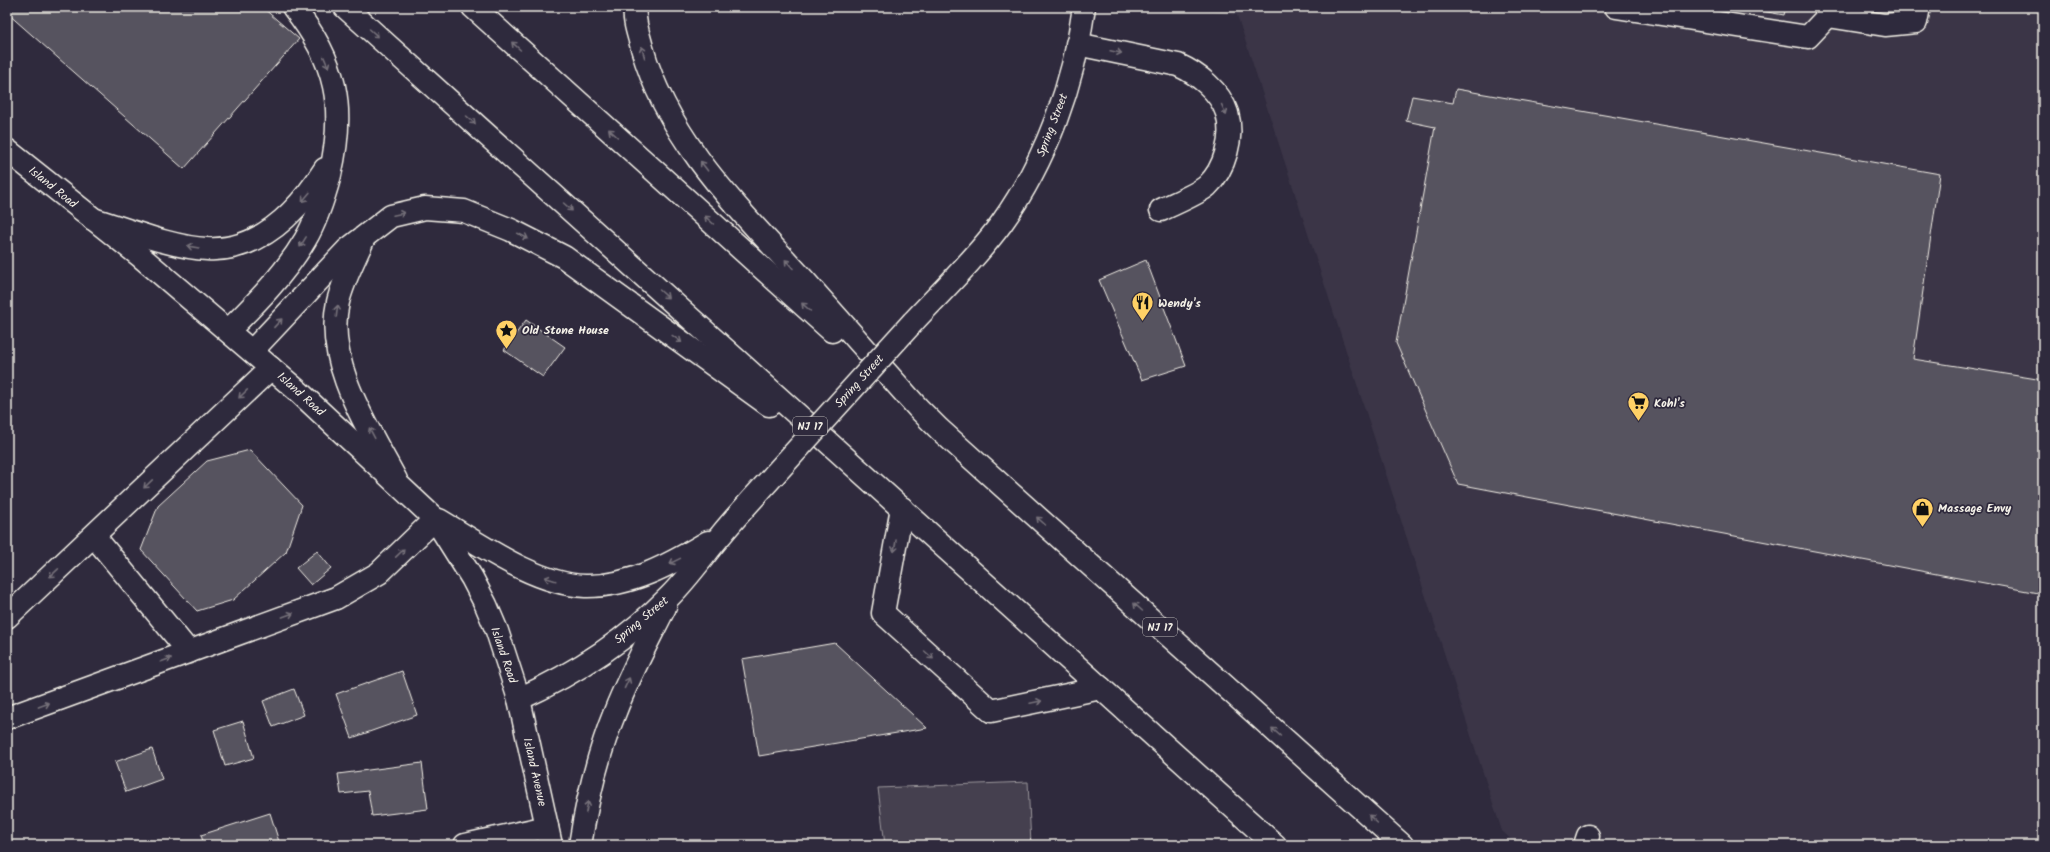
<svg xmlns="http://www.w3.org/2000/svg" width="2050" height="852" font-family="Kalam,sans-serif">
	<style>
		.built { fill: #3b3647 }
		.green { fill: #454050; stroke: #9c989c }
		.building { fill: #56525f; stroke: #f4f1e8 }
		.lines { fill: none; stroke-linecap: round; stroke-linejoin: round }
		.minor-casing { stroke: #f4f1e8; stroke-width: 25 }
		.highway-casing { stroke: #f4f1e8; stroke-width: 25 }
		.minor { stroke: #2f2a3d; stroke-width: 22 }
		.highway { stroke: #2f2a3d; stroke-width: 22 }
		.minor-bridge-casing { stroke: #f4f1e8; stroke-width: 25; stroke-linecap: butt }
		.minor-bridge { stroke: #2f2a3d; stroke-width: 22 }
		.oneway { stroke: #747079 }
		.labels { text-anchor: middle; stroke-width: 3.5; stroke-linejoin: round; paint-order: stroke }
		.shield { fill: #2f2a3d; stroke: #b9b5b5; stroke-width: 1 }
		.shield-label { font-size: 11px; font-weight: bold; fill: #f4f1e8 }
		.street-label { font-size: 12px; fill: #f4f1e8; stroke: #2f2a3d }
		.poi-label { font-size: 12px; font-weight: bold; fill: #f4f1e8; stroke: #2f2a3d; text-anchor: start }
	</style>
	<rect width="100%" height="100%" fill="#2f2a3d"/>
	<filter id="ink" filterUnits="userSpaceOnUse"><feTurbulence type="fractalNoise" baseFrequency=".025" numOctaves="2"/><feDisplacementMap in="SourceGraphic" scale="8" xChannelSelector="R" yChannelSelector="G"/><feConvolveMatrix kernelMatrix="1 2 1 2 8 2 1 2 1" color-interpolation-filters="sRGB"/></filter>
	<g filter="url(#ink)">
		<path class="built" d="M1172,7H2043V845H1517L1502,831L1237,15Z"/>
		<path class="green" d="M1028,782L1031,845H885L878,788Z"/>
		<g class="building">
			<path d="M7,7H262L299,39L184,169L7,13Z"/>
			<path d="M1740,7H1786L1784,15Z"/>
			<path d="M1456,89L1940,174L1913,359L2043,380V594L1458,484L1396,343L1435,127L1406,121L1412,96L1453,103Z"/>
			<path d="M1146,260L1186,366L1142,380L1099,280Z"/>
			<path d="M526,320L565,347L543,377L504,350Z"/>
			<path d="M250,450L302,505L286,552L233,600L197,611L141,550L158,506L207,461Z"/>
			<path d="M317,551L331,568L311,585L296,568Z"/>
			<path d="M835,643L927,728L759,756L742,659Z"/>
			<path d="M402,671L417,715L352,738L336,694Z"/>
			<path d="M294,689L304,715L273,727L263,701Z"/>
			<path d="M243,721L254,758L225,766L214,730Z"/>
			<path d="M152,749L162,779L126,792L115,762Z"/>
			<path d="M422,763L428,809L372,816L368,791L341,794L338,774Z"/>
			<path d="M270,813L280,845H204L201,835Z"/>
		</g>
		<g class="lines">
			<defs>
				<g id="minor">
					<path d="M1616,7L1808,37L1828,16L1831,7"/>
					<path d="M1828,16L1885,25L1916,22L1919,7"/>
					<path d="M1077,44L1178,65C1198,74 1220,91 1227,113C1234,137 1225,169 1207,186C1198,194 1173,204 1161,210"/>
					<path d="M7,150L140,256L299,392L435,519L472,578L486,605L497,631L519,699L551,845"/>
					<path d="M913,322C943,290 975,259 1001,224C1046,161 1074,84 1084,7"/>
					<path d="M902,508L883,613L991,711L1101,688"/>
					<path d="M439,520C481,545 535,584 585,586C630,587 671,564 708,542"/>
					<path d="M94,536L189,652"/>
					<path d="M7,617L271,368"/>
					<path d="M519,699C574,674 628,639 670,596C689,577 704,555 721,535C738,514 757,494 775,474"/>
					<path d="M7,718L336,598L379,573L435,519"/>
					<path d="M465,845L547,827"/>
					<path d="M580,845C587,800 598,754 615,712C629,676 648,641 665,607"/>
					<path d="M1585,845L1588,836"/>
				</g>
				<g id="highway">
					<path d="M345,7L1275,845"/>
					<path d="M473,7L832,331"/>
					<path d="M635,7C633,21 639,35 642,48C668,141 740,210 803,279C841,322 880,365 918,408L939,429L1402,845"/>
					<path d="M93,219C126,229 174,248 207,249C260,252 299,210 325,169"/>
					<path d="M363,240C354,260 343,281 338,302C324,363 369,429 396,480"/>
					<path d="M228,331C256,303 285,274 305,240C317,220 324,197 330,175C346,107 337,62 293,7"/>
					<path d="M252,351L347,250L391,216L425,208L464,211L511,230L564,257L769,405"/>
				</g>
			</defs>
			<use href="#minor" class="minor-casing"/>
			<use href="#highway" class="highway-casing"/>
			<use href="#minor" class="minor"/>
			<use href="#highway" class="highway"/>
			<defs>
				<path id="minor-bridge" d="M775,474L913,322"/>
			</defs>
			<use href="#minor-bridge" class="minor-bridge-casing"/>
			<use href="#minor-bridge" class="minor-bridge"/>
		</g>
		<defs><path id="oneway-shaft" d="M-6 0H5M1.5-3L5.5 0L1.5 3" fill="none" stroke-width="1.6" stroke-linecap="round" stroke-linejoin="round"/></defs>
		<g class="oneway">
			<use href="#oneway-shaft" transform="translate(374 33) rotate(42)"/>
			<use href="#oneway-shaft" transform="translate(516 46) rotate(-138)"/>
			<use href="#oneway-shaft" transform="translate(643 52) rotate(-106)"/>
			<use href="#oneway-shaft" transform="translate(1116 52) rotate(12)"/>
			<use href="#oneway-shaft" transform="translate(326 62) rotate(67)"/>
			<use href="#oneway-shaft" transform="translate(1224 110) rotate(66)"/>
			<use href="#oneway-shaft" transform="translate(471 120) rotate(42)"/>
			<use href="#oneway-shaft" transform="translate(613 133) rotate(-138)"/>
			<use href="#oneway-shaft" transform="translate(704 166) rotate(-127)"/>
			<use href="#oneway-shaft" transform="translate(306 197) rotate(130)"/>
			<use href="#oneway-shaft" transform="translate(568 207) rotate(42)"/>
			<use href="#oneway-shaft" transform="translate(399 214) rotate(-12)"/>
			<use href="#oneway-shaft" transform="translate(709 220) rotate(-138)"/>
			<use href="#oneway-shaft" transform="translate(523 236) rotate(27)"/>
			<use href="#oneway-shaft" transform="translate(303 242) rotate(122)"/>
			<use href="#oneway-shaft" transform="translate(193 247) rotate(-170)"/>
			<use href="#oneway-shaft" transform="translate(789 264) rotate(-132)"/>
			<use href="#oneway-shaft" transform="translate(664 294) rotate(42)"/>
			<use href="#oneway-shaft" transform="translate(806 307) rotate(-138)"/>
			<use href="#oneway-shaft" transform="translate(337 311) rotate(-83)"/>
			<use href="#oneway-shaft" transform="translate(278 323) rotate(-47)"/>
			<use href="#oneway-shaft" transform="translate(677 339) rotate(36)"/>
			<use href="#oneway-shaft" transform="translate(243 394) rotate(136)"/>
			<use href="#oneway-shaft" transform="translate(372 433) rotate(-118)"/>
			<use href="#oneway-shaft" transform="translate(148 484) rotate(136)"/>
			<use href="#oneway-shaft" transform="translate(1041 521) rotate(-138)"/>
			<use href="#oneway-shaft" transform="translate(895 546) rotate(100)"/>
			<use href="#oneway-shaft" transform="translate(400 553) rotate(-44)"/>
			<use href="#oneway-shaft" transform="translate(675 561) rotate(154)"/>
			<use href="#oneway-shaft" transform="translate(54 573) rotate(137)"/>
			<use href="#oneway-shaft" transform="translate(550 579) rotate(-163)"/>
			<use href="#oneway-shaft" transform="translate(1138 607) rotate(-138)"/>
			<use href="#oneway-shaft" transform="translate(288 615) rotate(-20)"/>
			<use href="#oneway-shaft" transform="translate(929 655) rotate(42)"/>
			<use href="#oneway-shaft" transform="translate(166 660) rotate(-20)"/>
			<use href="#oneway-shaft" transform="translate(627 683) rotate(-65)"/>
			<use href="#oneway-shaft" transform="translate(1036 702) rotate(-12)"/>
			<use href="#oneway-shaft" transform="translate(44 705) rotate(-20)"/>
			<use href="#oneway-shaft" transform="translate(1276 732) rotate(-138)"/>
			<use href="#oneway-shaft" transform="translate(587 807) rotate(-79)"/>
			<use href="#oneway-shaft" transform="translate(1373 819) rotate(-138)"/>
		</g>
	</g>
	<defs>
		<symbol id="restaurant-pin" viewBox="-11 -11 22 30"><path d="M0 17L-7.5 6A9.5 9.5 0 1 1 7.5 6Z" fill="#ffd166" stroke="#2f2a3d"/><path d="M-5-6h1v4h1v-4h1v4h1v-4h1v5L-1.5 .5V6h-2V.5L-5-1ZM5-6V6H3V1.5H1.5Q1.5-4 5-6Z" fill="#111"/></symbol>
		<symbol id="sight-pin" viewBox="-11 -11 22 30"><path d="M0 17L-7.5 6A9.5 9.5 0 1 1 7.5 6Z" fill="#ffd166" stroke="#2f2a3d"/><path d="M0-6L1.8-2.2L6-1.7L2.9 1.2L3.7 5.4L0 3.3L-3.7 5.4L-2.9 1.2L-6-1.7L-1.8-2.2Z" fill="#111"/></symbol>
		<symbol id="supermarket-pin" viewBox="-11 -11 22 30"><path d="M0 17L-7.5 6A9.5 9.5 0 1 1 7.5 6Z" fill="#ffd166" stroke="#2f2a3d"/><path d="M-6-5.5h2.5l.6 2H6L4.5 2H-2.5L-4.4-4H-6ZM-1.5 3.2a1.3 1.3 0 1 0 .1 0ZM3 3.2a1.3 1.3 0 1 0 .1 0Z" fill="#111"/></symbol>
		<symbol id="shop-pin" viewBox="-11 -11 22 30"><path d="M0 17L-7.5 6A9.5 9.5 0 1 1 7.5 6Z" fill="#ffd166" stroke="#2f2a3d"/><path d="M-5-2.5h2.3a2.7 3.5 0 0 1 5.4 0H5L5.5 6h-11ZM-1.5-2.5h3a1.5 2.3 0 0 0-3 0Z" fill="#111"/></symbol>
	</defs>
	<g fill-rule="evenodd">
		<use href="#restaurant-pin" x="1130" y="290" width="25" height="34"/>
		<use href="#sight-pin" x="494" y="318" width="25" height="34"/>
		<use href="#supermarket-pin" x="1626" y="390" width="25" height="34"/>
		<use href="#shop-pin" x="1910" y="496" width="25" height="34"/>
	</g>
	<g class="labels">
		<g class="shield">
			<rect x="793" y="417" width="34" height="18" rx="3"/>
			<rect x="1143" y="618" width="34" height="18" rx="3"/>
		</g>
		<g class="shield-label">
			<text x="810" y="430">NJ 17</text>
			<text x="1160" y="631">NJ 17</text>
		</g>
		<g class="street-label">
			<text transform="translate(1052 125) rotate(-69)" y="4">Spring Street</text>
			<text transform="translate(53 187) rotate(39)" y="4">Island Road</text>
			<text transform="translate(859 381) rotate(-48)" y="4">Spring Street</text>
			<text transform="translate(301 394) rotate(42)" y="4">Island Road</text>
			<text transform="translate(641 620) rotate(-40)" y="4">Spring Street</text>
			<text transform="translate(504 655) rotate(71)" y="4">Island Road</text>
			<text transform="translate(535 772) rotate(77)" y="4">Island Avenue</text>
		</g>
		<g class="poi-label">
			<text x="1158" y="307">Wendy's</text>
			<text x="522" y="334">Old Stone House</text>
			<text x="1654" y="407">Kohl's</text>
			<text x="1938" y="512">Massage Envy</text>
		</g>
	</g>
	<rect width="2050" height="852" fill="none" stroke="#2f2a3d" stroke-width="24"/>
	<rect x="12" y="12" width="2026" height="828" fill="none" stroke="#f4f1e8" stroke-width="1.5" filter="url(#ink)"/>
</svg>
